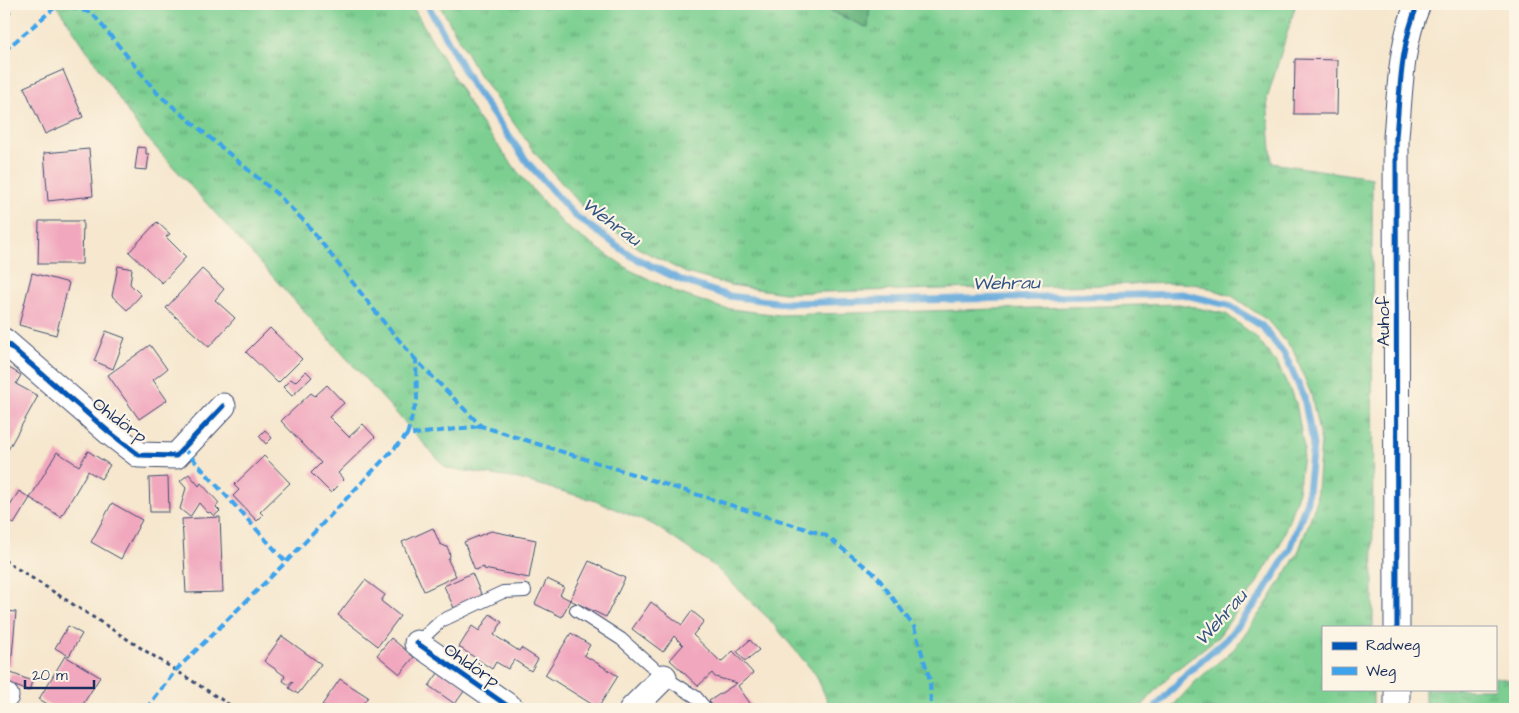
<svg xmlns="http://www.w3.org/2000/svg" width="1519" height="713" font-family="'Architects Daughter',sans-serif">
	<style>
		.grass { fill: url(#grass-tufts); stroke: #4c7f78 }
		.forest { fill: url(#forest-firs); stroke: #40706c }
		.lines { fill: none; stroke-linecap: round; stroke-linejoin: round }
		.stream { stroke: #67abdc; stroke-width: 7 }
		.building { fill: #f1a7be }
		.lane-casing { stroke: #3c4b6f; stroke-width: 14 }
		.street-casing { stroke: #3c4b6f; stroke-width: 27 }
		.path { stroke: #3c4b6f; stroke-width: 3; stroke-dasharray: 4 4; stroke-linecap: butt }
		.lane { stroke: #fff; stroke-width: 12 }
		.street { stroke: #fff; stroke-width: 25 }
		.quiet { stroke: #3da3ed; stroke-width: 4; stroke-dasharray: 8 4; stroke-linecap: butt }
		.cycleway-casing { stroke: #fcf5e5; stroke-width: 8 }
		.cycleway { stroke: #0057b8; stroke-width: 5 }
		.labels { text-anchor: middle; stroke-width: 4.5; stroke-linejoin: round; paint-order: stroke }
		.street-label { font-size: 18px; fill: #1b2f5e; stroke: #fcf5e5 }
		.water-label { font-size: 19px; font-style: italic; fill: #325484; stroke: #fcf5e5 }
	</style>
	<defs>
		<pattern id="grass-tufts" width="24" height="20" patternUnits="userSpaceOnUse" patternTransform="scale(1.25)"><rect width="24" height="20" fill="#7ccf91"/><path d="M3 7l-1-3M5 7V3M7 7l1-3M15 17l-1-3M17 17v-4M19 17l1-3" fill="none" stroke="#65a87a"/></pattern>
		<pattern id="forest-firs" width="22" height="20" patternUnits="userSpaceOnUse" patternTransform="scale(1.25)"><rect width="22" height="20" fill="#65b27b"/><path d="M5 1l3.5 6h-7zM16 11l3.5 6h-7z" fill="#529168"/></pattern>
	</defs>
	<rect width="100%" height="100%" fill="#fcf5e5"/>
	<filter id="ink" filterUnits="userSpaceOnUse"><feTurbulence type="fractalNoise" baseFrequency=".02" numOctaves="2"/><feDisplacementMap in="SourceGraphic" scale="10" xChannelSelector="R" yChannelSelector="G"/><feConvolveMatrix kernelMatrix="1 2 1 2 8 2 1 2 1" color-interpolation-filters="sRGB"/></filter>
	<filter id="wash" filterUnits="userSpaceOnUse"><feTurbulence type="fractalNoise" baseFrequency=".0096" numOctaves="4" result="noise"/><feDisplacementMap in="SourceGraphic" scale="20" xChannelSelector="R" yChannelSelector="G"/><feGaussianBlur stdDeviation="1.12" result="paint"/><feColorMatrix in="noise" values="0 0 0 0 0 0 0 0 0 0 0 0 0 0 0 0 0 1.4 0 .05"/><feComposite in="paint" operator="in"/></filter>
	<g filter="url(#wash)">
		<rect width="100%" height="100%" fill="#f6e7ce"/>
		<g class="grass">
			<path d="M56,4H411L478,119L524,180L566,227L630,270L678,293L722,308L780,315L1179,304L1226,314L1255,336L1278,365L1296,403L1304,449L1297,497L1280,545L1253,589L1218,637L1171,674L1139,709H831L816,675L769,619L714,566L654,525L593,500L519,479L446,468L140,130Z"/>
			<path d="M439,4H815L868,28L870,4H1296L1267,99L1272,163L1372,178L1373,627H1323V689H1373V709H1170L1195,682L1234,649L1267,603L1298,553L1316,503L1321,442L1311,394L1293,350L1267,320L1232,296L1197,284L1179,283L784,293L730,285L686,273L638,248L583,207L535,153L478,73Z"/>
			<path d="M1495,677L1515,681V709H1425V689H1495Z"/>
		</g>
		<path class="forest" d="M815,4H870L868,28Z"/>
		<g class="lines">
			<path class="stream" d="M427,4L474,88L528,163L574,215L633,257L683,281L729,296L784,303L1182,294L1228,305L1262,326L1285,355L1304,397L1313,445L1307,501L1290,549L1261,597L1226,640L1187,673L1154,709"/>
		</g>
		<g id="blocks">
			<g class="building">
				<path d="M4,4L11,13L4,20Z"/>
				<path d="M1295,59L1338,60L1337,114H1294Z"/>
				<path d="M63,70L83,117L45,134L24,87Z"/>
				<path d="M138,147L146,148V154H149L147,170L135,169Z"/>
				<path d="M89,149L93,196L48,201L44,153Z"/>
				<path d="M39,221H83L82,264H38Z"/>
				<path d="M157,222L170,234L166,237L186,257L162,283L129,252Z"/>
				<path d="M118,266L132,269L130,284L141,295L127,310L112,296Z"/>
				<path d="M202,269L224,289L215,300L235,318L209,347L166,308Z"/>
				<path d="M32,273L69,283L56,335L19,325Z"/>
				<path d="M270,328L302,359L278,383L246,352Z"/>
				<path d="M106,331L125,338L113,369L94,361Z"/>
				<path d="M150,345L167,369L153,380L167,400L139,419L108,375Z"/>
				<path d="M4,365L21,375L16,384L38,396L4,457Z"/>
				<path d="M306,371L312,377L292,396L283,387L291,379L295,382Z"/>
				<path d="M327,385L344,403L329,417L349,437L363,424L375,437L338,473L344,480L331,493L311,473L321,463L281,421L311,393L315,396Z"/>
				<path d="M265,430L272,438L266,444L259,436Z"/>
				<path d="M88,451L110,465L101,479L88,471L61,517L30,498L57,452L79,466Z"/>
				<path d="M264,456L290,483L260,512L263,515L257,521L233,496L239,490L234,485Z"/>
				<path d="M189,474L199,486L201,483L219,503L216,507L220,511L214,516L210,512L208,513L199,503L190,517L180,509L186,488L180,481Z"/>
				<path d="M168,477L169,512H150L149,478Z"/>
				<path d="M19,491L30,498L14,524L4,518V516Z"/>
				<path d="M112,503L142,520L121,559L91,542Z"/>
				<path d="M220,517L223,592L186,593L182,519Z"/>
				<path d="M433,528L440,544L447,547L449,551L450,556L448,560L456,576L424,591L402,542Z"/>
				<path d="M491,531L536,540L529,578L484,569V567L475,570L464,542Z"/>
				<path d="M589,561L625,578L606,617L570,600Z"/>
				<path d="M472,573L482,596L454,608L444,586Z"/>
				<path d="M547,579L564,587L560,595L570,600L562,617L535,604Z"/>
				<path d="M365,580L385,595L381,601L400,616L378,646L338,615Z"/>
				<path d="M651,602L682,625L692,611L704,621L693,635L721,662L733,651L753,673L738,686L754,709H715L709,701L737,683L715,677L712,673L698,686L670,660L683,645L674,636L663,652L632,629Z"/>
				<path d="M4,611L16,612L11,666H4Z"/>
				<path d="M490,614L502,622L494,635L519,651L521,648L538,659L531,671L514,660L508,669L496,662L492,669L459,647L472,626L479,631Z"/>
				<path d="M68,626L82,634L69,656L55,648Z"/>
				<path d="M571,633L590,645L584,655L618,676L598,708L545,675Z"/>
				<path d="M282,636L321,664L298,694L289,688L293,682L292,681L289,685L283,681L285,676L264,661Z"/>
				<path d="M391,638L414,657L400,674L377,655Z"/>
				<path d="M750,640L759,650L745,661L737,651Z"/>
				<path d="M65,656L100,677L80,709H56L39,699Z"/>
				<path d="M441,669L467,687L455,704L429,686Z"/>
				<path d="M11,673L32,681L29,691L7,683Z"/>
				<path d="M340,679L368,697L359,709H329L322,705Z"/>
			</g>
		</g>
	</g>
	<g filter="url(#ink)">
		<use href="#blocks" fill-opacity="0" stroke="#3c4b6f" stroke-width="1"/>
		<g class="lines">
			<defs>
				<g id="lane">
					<path d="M576,610L621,639L664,677L696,697L706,709"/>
					<path d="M417,643L441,621L503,592L525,591"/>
				</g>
				<g id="street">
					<path d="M4,341L109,432L139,455L176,456L223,406"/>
					<path d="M1397,627L1396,137C1400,93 1400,45 1418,4"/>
					<path d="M417,643L512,709"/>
					<path d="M1397,689V709"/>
					<path d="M4,696H6"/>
					<path d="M632,709L664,677"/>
				</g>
			</defs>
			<use href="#lane" class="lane-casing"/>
			<use href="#street" class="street-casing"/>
			<path class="path" d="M4,560L236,709"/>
			<use href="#lane" class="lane"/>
			<use href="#street" class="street"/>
			<g class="quiet">
				<path d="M59,4L92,13L158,94L277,194L306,223L386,325L416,360L481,426L825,535L876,575L914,627L930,680L931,709"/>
				<path d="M4,51L59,4"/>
				<path d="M407,435L417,399L416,360"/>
				<path d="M183,448L286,562"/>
				<path d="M146,709L176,670L286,562L407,435L481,426"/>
			</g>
			<defs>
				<g id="cycleway">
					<path d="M4,341L109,432L139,455L176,456L223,406"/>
					<path d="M1397,627L1396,137C1400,93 1400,45 1418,4"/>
					<path d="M417,643L512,709"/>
				</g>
			</defs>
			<use href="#cycleway" class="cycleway-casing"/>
			<use href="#cycleway" class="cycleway"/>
		</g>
	</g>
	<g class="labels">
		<g class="street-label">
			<text transform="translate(1383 321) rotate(-90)" y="6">Auhof</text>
			<text transform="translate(120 420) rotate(37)" y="6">Ohldörp</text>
			<text transform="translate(472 665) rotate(35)" y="6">Ohldörp</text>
		</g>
		<g class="water-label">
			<text transform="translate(612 221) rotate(36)" y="7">Wehrau</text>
			<text transform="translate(1006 282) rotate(-1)" y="7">Wehrau</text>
			<text transform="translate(1220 617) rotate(-48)" y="7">Wehrau</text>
		</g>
	</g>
	<rect width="1519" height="713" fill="none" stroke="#fcf5e5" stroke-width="20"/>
	<rect x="1322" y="626" width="175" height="65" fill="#fcf5e5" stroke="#a2a6af"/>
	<rect x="1332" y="642" width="25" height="8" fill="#0057b8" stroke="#a2a6af"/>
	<text x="1366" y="650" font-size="15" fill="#1b2f5e">Radweg</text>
	<rect x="1332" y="667" width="25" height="8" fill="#3da3ed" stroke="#a2a6af"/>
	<text x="1366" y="676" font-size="15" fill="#1b2f5e">Weg</text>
	<path d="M25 680v8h69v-8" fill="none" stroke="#1b2f5e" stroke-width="2.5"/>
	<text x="32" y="680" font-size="15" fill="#1b2f5e" stroke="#fcf5e5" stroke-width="4" paint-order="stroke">20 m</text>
</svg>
